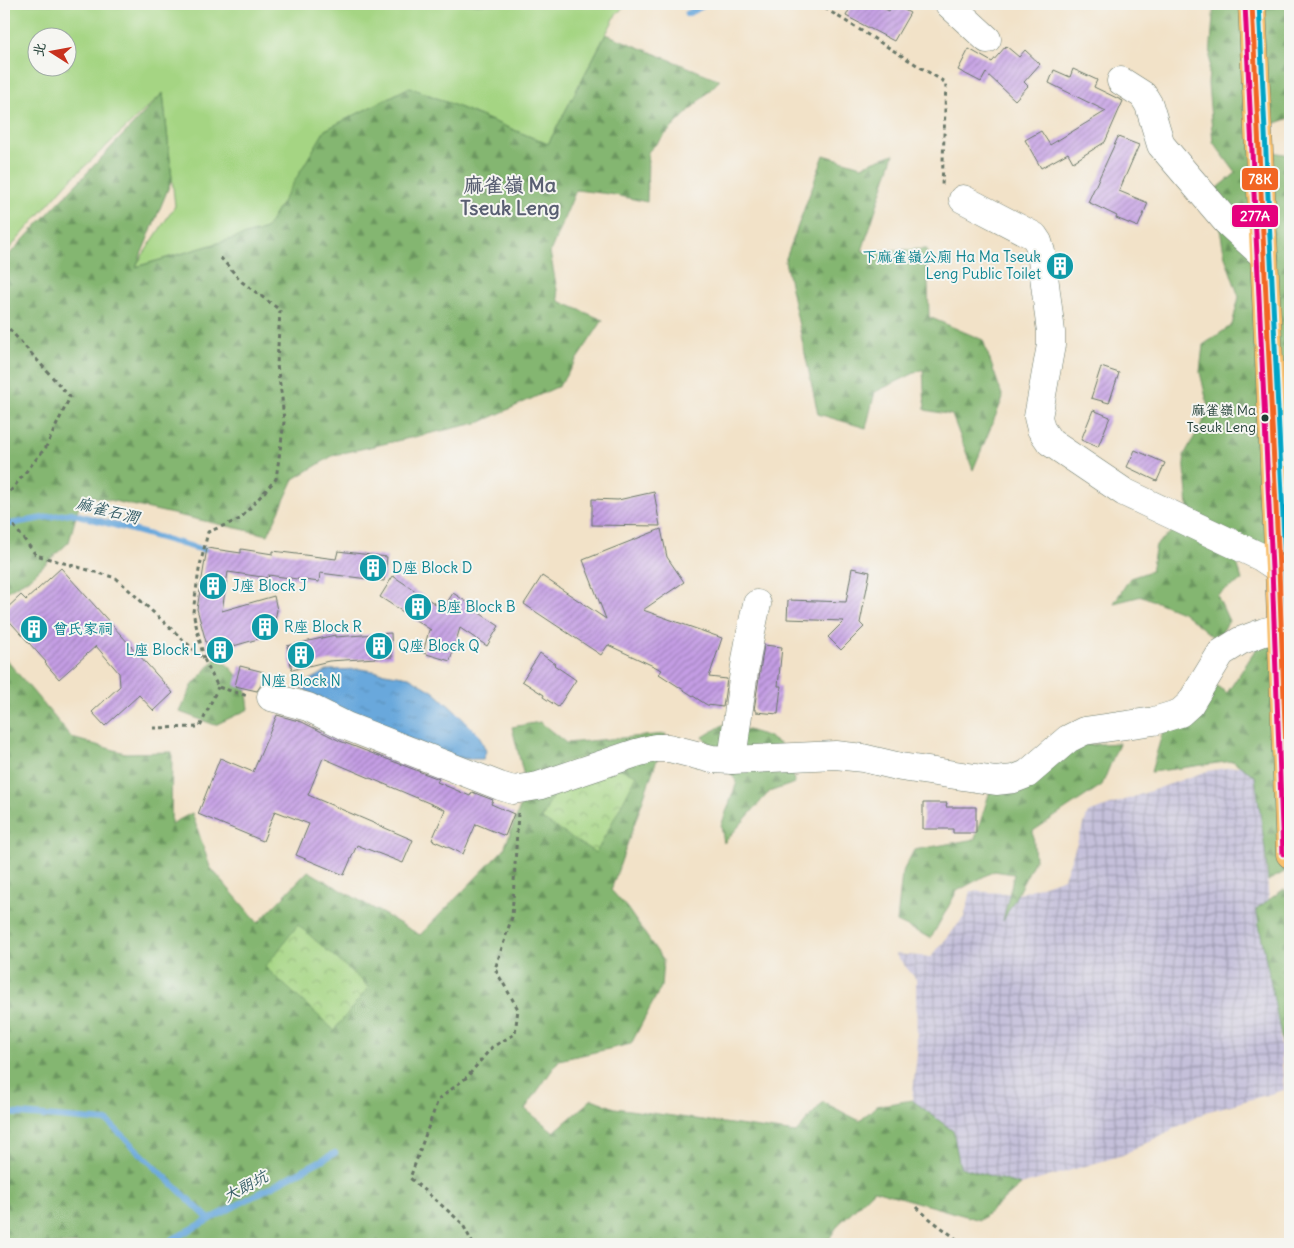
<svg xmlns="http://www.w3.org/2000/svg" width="1294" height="1248" font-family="Delius,'LXGW WenKai TC',sans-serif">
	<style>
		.industrial { fill: url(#industrial-grid) }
		.grass { fill: #a5d583; stroke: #62895c; fill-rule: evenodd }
		.forest { fill: url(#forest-firs); stroke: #527a52 }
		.park { fill: url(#park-crowns); stroke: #62895c }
		.water { fill: url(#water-ripples); stroke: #447288 }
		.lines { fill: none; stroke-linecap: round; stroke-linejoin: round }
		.stream { stroke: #69a8dc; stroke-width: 6 }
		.building { fill: url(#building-hatch) }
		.minor-casing { stroke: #697768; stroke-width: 29 }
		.major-casing { stroke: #697768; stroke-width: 29 }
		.path { stroke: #697768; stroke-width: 3; stroke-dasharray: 4 4; stroke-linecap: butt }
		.minor { stroke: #fff; stroke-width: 28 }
		.major { stroke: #f9bf6c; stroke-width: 28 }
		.bus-1-casing { stroke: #f6f6f2; stroke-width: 9 }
		.bus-2-casing { stroke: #f6f6f2; stroke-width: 9 }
		.bus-3-casing { stroke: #f6f6f2; stroke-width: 9 }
		.bus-1 { stroke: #f26522; stroke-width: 5 }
		.bus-2 { stroke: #e5007d; stroke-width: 5 }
		.bus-3 { stroke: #02a4c6; stroke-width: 5 }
		.bus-dot { fill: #1f3d34; stroke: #f6f6f2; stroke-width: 2 }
		.labels { text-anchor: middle; stroke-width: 4; stroke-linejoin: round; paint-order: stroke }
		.bus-label { font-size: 14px; fill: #1f3d34; stroke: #f6f6f2; text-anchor: end }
		.culture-label { font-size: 15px; fill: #0d838f; stroke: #f6f6f2; text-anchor: start }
		.water-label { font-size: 16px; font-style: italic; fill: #355d66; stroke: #f6f6f2 }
		.district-label { font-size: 20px; font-weight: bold; fill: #595f72; stroke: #f6f6f2 }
		.line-badge { stroke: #f6f6f2; stroke-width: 2 }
		.badge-label { font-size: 14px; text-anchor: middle; font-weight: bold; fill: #fff }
	</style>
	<defs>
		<pattern id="industrial-grid" width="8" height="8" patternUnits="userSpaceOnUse" patternTransform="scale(1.25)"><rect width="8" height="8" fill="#c5c0da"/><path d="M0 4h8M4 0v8" fill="none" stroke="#9f9db2"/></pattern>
		<pattern id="forest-firs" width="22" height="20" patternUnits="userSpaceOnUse" patternTransform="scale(1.25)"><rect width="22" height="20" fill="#84b671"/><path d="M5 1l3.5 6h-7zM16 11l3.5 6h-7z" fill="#6b955e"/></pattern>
		<pattern id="park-crowns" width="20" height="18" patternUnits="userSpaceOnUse" patternTransform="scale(1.25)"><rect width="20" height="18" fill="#a5d583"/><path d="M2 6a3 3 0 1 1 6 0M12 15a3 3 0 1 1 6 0" fill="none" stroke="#86ae6c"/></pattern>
		<pattern id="water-ripples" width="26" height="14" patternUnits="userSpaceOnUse" patternTransform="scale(1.25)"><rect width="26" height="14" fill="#69a8dc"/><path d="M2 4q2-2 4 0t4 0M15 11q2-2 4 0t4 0" fill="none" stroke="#568ab3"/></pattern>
		<pattern id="building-hatch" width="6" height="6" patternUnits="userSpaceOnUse" patternTransform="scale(1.25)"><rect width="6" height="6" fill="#c49de4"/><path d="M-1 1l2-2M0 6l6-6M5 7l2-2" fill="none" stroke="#9f81ba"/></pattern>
	</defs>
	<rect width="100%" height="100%" fill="#f6f6f2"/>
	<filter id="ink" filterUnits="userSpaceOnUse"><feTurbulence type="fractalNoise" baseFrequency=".02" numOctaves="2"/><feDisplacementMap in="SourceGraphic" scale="10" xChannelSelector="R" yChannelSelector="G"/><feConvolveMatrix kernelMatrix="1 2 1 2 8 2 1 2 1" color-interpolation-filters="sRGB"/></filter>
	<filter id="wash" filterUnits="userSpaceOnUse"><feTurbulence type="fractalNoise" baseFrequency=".0096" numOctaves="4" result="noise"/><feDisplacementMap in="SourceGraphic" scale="20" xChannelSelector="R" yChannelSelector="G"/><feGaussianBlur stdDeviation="1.12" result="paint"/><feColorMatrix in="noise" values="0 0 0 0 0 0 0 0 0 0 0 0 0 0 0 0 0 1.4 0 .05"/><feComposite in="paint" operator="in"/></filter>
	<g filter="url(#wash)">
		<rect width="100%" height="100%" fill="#f2e2c8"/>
		<path class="industrial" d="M1258,763L1284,1090L1206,1112L1123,1155L1021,1185L964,1188L953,1131L912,1100L917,1054L916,979L895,954L931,957L964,917L971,891L1019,894L1064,878L1088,813L1207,771Z"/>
		<path class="grass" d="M4,4H629L617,13L548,144L410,87L325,130L267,229L135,267L175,206L163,93L67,183L4,255ZM38,38H68V68H38Z"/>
		<g class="forest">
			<path d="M1214,4H1290V118L1260,129V150L1290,155V591L1188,509L1184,455L1209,411L1200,372L1203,345L1232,325L1239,297L1225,257L1213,192L1236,173L1213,142L1208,84Z"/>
			<path d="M606,34L720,80L648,152L647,202L610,194L576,190L550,252L559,301L603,320L559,386L481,422L334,455L294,479L268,535L82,494L69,542L30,578L4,593V260L163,93L172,179L136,267L266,229L325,130L410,87L548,144Z"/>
			<path d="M894,154L862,251L927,249L929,317L983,340L1003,398L973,470L952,415L925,410L923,369L875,392L866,428L818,414L785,261L824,155L861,166Z"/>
			<path d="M1177,527L1210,541L1237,563L1242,580L1217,595L1229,621L1222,632L1213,637L1184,613L1142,596L1114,603L1130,578L1151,571L1156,545Z"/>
			<path d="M1290,641V869L1268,881L1265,848L1255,776L1233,761L1151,772L1170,707L1215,685L1227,693L1257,648Z"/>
			<path d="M4,657L72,738L125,753L172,752L171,824L192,813L210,867L258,923L308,871L420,935L504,849L527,789L512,727L540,722L566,743L666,734L611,890L627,908L663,960L661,987L631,1044L559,1060L525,1109L554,1132L592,1099L615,1108L796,1133L823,1102L860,1121L876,1106L912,1100L953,1131L960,1167L1021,1185L980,1220L874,1190L838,1225L826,1244H4Z"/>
			<path d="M217,657L230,667L246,686L249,709L215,725L180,712L192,686Z"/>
			<path d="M726,723L767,736L781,745L795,783L769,792L724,843L721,826L737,782L703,737Z"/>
			<path d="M1119,743L1102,785L1033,831L1035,860L1003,921L1014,874L994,871L957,891L931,938L897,922L902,873L914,850L975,839L989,794L1000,768L1082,745Z"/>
			<path d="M1284,889L1290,894V1059L1286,1061L1256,909Z"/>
		</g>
		<g class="park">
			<path d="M584,756L637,775L596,853L542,819L560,779L558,763Z"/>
			<path d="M298,925L369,987L334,1030L265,967Z"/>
		</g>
		<path class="water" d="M361,669L409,677L434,692L456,712L479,735L486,751L483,759H461L345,714L300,687L311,679L329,670Z"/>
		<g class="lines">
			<g class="stream">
				<path d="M687,14L703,6L705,4"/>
				<path d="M4,525L71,513L204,550"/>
				<path d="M4,1112L7,1113L107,1121L210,1220"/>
				<path d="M169,1244L171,1240L335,1153"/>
			</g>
		</g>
		<g id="blocks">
			<g class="building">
				<path d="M852,4H875L889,11L893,4L910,13L894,41L846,16Z"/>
				<path d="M1006,46L1019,57L1025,50L1040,64L1024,82L1028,86L1015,100L986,73L981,82L958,70L969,49L992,62Z"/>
				<path d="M1073,69L1097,80L1094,87L1123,101L1105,142L1073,162L1068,153L1041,168L1025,140L1041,131L1050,145L1106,111L1049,83L1054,70L1070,77Z"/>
				<path d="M1118,137L1139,145L1119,191L1148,203L1138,227L1116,218L1117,216L1088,202Z"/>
				<path d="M1101,367L1119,373L1109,403L1091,398Z"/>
				<path d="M1093,410L1110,417L1098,447L1081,440Z"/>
				<path d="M1135,450L1165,463L1157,481L1127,467Z"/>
				<path d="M654,492L660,526L592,525V499L618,500Z"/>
				<path d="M661,529L667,557L684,582L643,610L722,638L709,677L727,679L723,707L707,705L659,674L662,670L608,645L601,655L524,604L542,576L606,619L583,560Z"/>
				<path d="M207,548L241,553V549L273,554V551L336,559L338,551L387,557L384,581L320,573L319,582L268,575L269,578L228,572L222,611L274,596L277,610L272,635L209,653L197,609Z"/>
				<path d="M61,568L173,693L154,711L139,695L105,726L92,712L120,686L119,673L96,646L59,679L45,663L46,662L4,615V611L21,595L26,600Z"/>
				<path d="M852,568L870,572L860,623L864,627L841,650L828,637L844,621L787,619L788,600L846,602Z"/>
				<path d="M393,576L443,609L453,593L473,606L472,608L499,626L487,646L460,628L450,661L423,653L429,630H431L380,597Z"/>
				<path d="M391,633L392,657L329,661L292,670L287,646L335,635V637Z"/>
				<path d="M764,645L782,647L778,686H781L778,714L756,712V710H754Z"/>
				<path d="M540,653L555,664L554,665L576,680L558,707L543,697L544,695L522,681Z"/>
				<path d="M240,666L264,672L261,685L257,691L235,686Z"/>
				<path d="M277,715L302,722L340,741L439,779L437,782L470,796L472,792L493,800L491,804L514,814L505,836L476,824L463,854L448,847L432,840L445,810L443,809L323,758L308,795L413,840L403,863L357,845L344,875L296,855L309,824L275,811L263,841L198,814L220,758L253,772Z"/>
				<path d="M923,803H947L946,807H976V833H953V829H923Z"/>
			</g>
		</g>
	</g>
	<g filter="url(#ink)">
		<use href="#blocks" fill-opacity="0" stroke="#697768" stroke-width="1"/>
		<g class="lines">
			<defs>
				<g id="minor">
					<path d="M949,4L987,39"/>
					<path d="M1121,81L1143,95L1149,105L1161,145L1226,221L1264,256"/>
					<path d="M963,199L1034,236L1038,242L1041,252L1051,332V345L1038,417L1041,429L1050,442L1124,492L1261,557L1279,569"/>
					<path d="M271,697L308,707L346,726L500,786L513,790L538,786L636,753L655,748H669L712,759L732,760L836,755L863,758L901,767L996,781L1014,779L1027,774L1068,739L1084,731L1154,721L1180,713L1190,704L1221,653L1240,641L1264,632L1281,628L1290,615"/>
					<path d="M732,760C739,708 745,655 757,604"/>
				</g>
				<path id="major" d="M1252,4L1279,569L1290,854"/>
			</defs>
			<use href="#minor" class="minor-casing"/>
			<use href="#major" class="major-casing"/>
			<g class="path">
				<path d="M818,4L946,83L942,187H943"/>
				<path d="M4,323L70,397L46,447L4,499"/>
				<path d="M4,513L36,555L116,578L204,659L218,687L248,696"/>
				<path d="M204,659L193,612L199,570L208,532L240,519L276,479L284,422L282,398L277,365L280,310L242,282L220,257"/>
				<path d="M153,728L200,727L218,687"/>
				<path d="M917,1207C930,1221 948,1231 962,1244"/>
				<path d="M473,1244L462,1223L410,1178L438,1100L467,1077L492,1047L515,1034L518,1009L495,969L512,917L518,813"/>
			</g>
			<use href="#minor" class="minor"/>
			<use href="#major" class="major"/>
			<defs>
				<path id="bus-1" d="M1252,4L1279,569L1290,854"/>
				<path id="bus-2" d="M1245,4L1272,569L1283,854"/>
				<path id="bus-3" d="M1259,4L1290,666"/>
			</defs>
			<use href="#bus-1" class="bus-1-casing"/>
			<use href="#bus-2" class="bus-2-casing"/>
			<use href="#bus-3" class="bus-3-casing"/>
			<use href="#bus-1" class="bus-1"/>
			<use href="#bus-2" class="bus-2"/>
			<use href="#bus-3" class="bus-3"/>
		</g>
	</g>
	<defs>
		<symbol id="building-disc" viewBox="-11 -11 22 22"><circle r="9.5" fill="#0f9aa8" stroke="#f6f6f2"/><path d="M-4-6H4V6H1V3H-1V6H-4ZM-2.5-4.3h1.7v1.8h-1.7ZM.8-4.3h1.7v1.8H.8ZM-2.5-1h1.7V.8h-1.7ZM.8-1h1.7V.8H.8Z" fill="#fff"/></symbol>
	</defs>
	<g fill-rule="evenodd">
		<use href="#building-disc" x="1044" y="250" width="32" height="32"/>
		<use href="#building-disc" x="357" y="552" width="32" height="32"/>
		<use href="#building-disc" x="197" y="570" width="32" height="32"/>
		<use href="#building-disc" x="402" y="591" width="32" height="32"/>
		<use href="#building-disc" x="249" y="611" width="32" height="32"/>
		<use href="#building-disc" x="18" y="613" width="32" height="32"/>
		<use href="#building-disc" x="363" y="630" width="32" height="32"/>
		<use href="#building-disc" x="204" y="634" width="32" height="32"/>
		<use href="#building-disc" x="285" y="639" width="32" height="32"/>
	</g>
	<circle class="bus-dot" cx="1265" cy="418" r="4.5"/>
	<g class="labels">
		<g class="bus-label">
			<text x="1256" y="415">麻雀嶺 Ma<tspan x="1256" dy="17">Tseuk Leng</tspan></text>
		</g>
		<g class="culture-label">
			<text x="1041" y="262" text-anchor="end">下麻雀嶺公廁 Ha Ma Tseuk<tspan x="1041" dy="17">Leng Public Toilet</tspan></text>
			<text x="392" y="573">D座 Block D</text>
			<text x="232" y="591">J座 Block J</text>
			<text x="437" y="612">B座 Block B</text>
			<text x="284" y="632">R座 Block R</text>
			<text x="53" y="634">曾氏家祠</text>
			<text x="398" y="651">Q座 Block Q</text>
			<text x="201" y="655" text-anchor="end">L座 Block L</text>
			<text x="301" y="686" text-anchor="middle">N座 Block N</text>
		</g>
		<g class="water-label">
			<text transform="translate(108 510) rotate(14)" y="6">麻雀石澗</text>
			<text transform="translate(245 1186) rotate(-28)" y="6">大朗坑</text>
		</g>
		<g class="district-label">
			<text x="510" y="192">麻雀嶺 Ma<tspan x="510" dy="23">Tseuk Leng</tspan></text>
		</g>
	</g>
	<g class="line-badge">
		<rect x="1241" y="167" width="38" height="24" rx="5" fill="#f26522"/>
		<rect x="1231" y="204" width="48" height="24" rx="5" fill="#e5007d"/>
	</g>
	<g class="badge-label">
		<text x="1260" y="184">78K</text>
		<text x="1255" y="221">277A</text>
	</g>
	<rect width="1294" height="1248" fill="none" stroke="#f6f6f2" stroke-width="20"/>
	<g transform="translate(52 52) rotate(281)"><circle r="24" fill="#f6f6f2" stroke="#a0aca6"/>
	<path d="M0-4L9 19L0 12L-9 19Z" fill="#c8321e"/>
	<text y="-8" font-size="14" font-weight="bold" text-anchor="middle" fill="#1f3d34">北</text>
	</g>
</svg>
